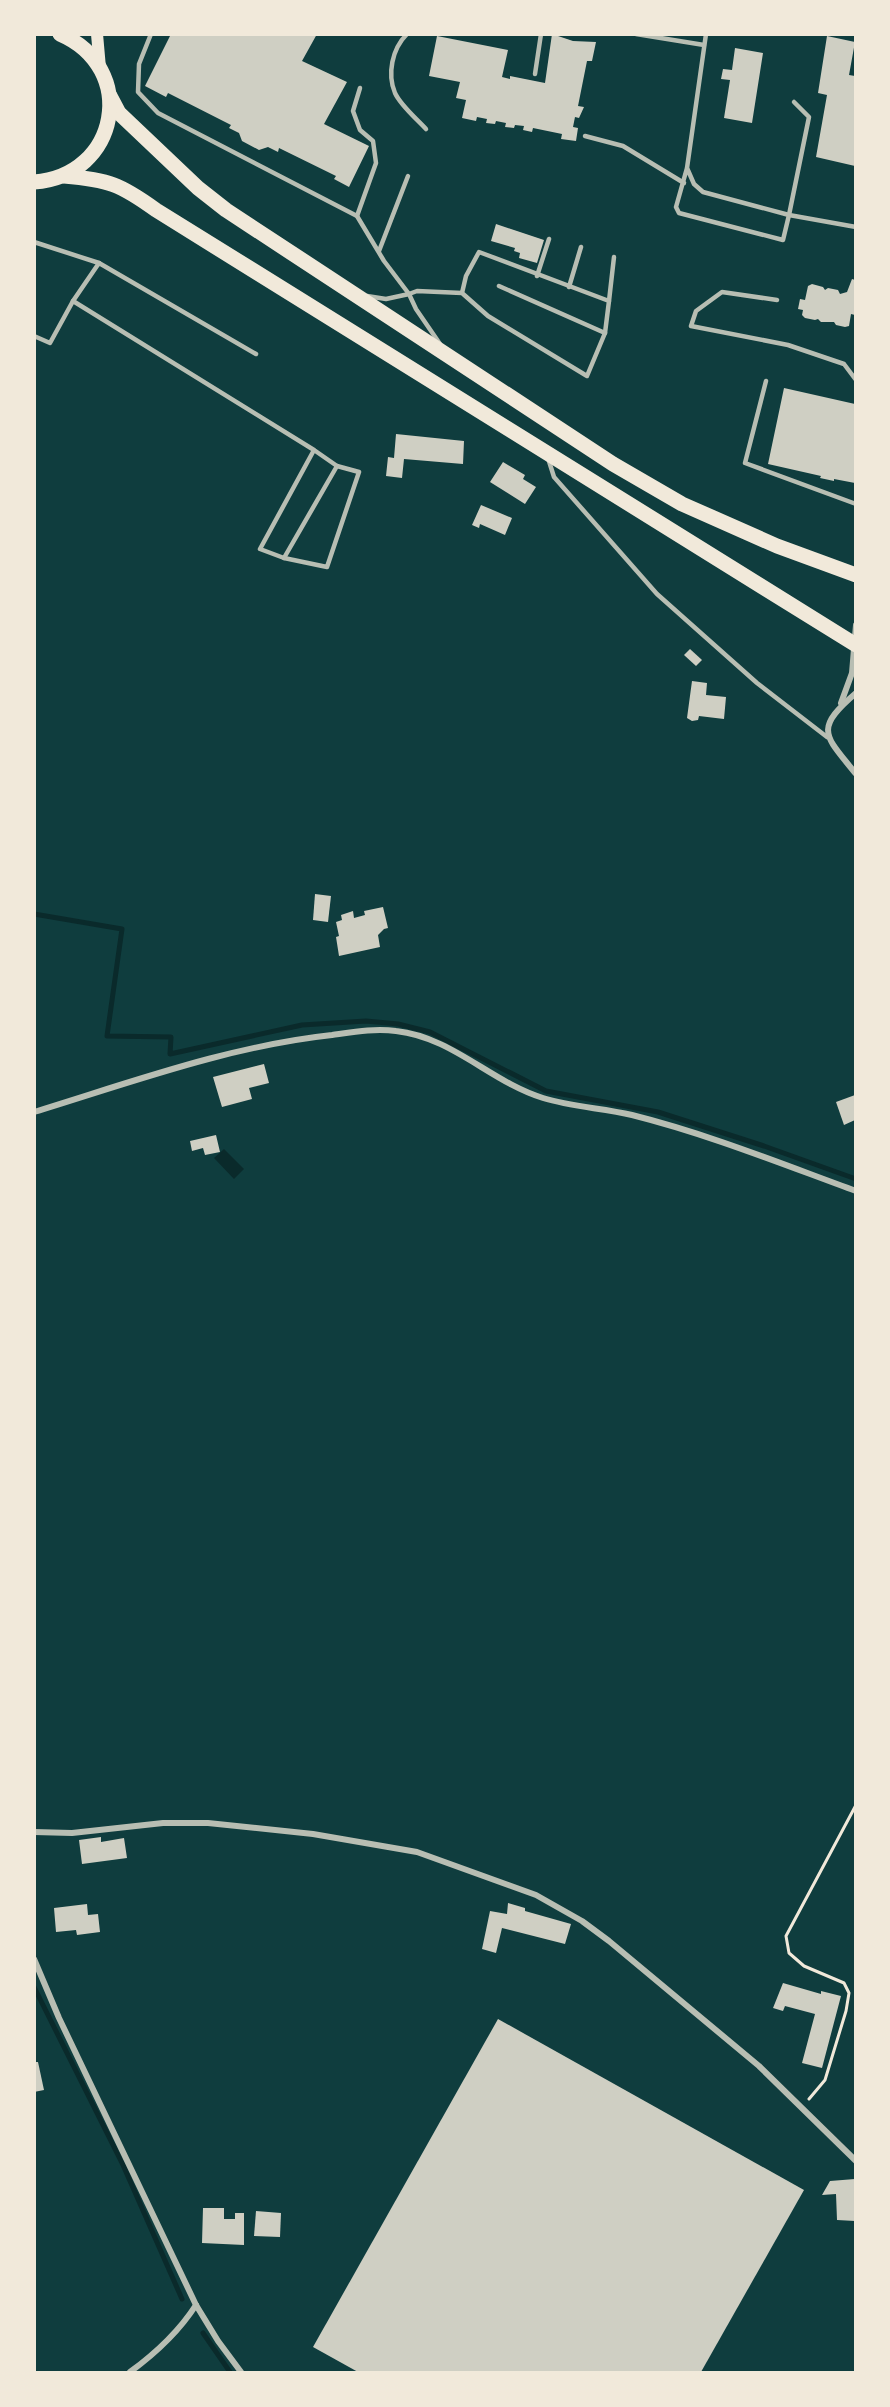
<svg xmlns="http://www.w3.org/2000/svg" width="890" height="2407" font-family="Rubik,sans-serif">
	<style>
		.water { fill: #0a2a2b }
		.lines { fill: none; stroke-linecap: round; stroke-linejoin: round }
		.stream { stroke: #0a2a2b; stroke-width: 5 }
		.building { fill: #cfcfc3 }
		.path { stroke: #f1e9da; stroke-width: 3 }
		.service { stroke: #b8beb3; stroke-width: 4.5 }
		.minor { stroke: #b8beb3; stroke-width: 6 }
		.secondary { stroke: #f1e9da; stroke-width: 12 }
		.primary { stroke: #f1e9da; stroke-width: 15 }
	</style>
	<rect width="100%" height="100%" fill="#0f3d3e"/>
	<path class="water" d="M224,1149L244,1169L234,1179L214,1158Z"/>
	<g class="lines">
		<g class="stream">
			<path d="M34,914L122,929L107,1036L171,1037L170,1054L302,1025L366,1021L398,1024L430,1032L546,1091L658,1112L764,1146L856,1179"/>
			<path d="M34,1987L123,2165L182,2299"/>
			<path d="M203,2333L230,2372"/>
		</g>
	</g>
	<g class="building">
		<path d="M171,34H317L302,61L347,82L324,124L369,146L349,187L334,179L336,176L279,148L278,152L268,147L259,150L242,141L239,133L229,128L231,125L168,93L166,97L145,86Z"/>
		<path d="M552,34L573,41L596,42L592,61H587L578,106L584,107L579,118L575,117L573,127L578,128L576,141L561,139L562,134L533,128L532,132L523,130L524,126L515,125L514,128L505,127L506,123L496,121L495,124L486,123L487,119L477,117L476,121L462,118L466,100L456,98L460,82L429,76L437,36L508,50L502,77L510,79V76L545,83Z"/>
		<path d="M827,36L855,42L849,75L855,76V166L816,157L827,95L818,93Z"/>
		<path d="M735,48L763,53L752,123L724,118L730,80L721,79L723,69L732,70Z"/>
		<path d="M496,224L544,240L537,263L519,258L520,253L514,251L515,248L491,241Z"/>
		<path d="M852,279L855,280V315L851,314L849,326L845,327L836,325L834,322H821L818,319L815,320L805,318L802,315L803,310L798,309L800,299L805,300L808,286L812,284L823,287L825,290L828,288L838,290L840,294L847,292Z"/>
		<path d="M784,388L855,404V483L834,479V481L820,478L821,476L768,464Z"/>
		<path d="M396,434L464,441L463,464L404,459L402,478L386,476L388,457L394,458Z"/>
		<path d="M503,462L525,475L523,479L536,487L525,504L490,482Z"/>
		<path d="M481,505L512,518L505,535L480,524L479,528L472,525Z"/>
		<path d="M690,649L702,660L696,666L684,655Z"/>
		<path d="M692,681L707,683L706,695L726,697L724,719L699,716L698,720L692,721L687,718Z"/>
		<path d="M315,894L331,896L328,922L313,920Z"/>
		<path d="M383,907L388,928L384,929L378,935L380,947L339,956L336,937L339,936L336,922L342,920L341,915L353,911L354,918L365,915L364,911Z"/>
		<path d="M264,1064L269,1083L249,1088L252,1099L222,1107L213,1077Z"/>
		<path d="M855,1095V1120L844,1125L836,1102Z"/>
		<path d="M216,1135L220,1152L205,1155L203,1148L192,1151L190,1141Z"/>
		<path d="M101,1837V1842L124,1838L127,1858L82,1864L79,1840Z"/>
		<path d="M508,1903L525,1908V1911L571,1924L565,1944L502,1928L496,1953L482,1949L490,1911L507,1914Z"/>
		<path d="M87,1904L88,1915L98,1914L100,1932L77,1935L76,1930L56,1932L54,1908Z"/>
		<path d="M783,1983L821,1994V1991L841,1996L822,2068L802,2063L815,2014L785,2006L783,2011L773,2008Z"/>
		<path d="M498,2019L804,2190L701,2372H358L313,2347Z"/>
		<path d="M34,2062H38L44,2090L34,2092Z"/>
		<path d="M855,2179V2221L837,2220L836,2194L822,2195L830,2181Z"/>
		<path d="M203,2208H224V2219H235V2213H244V2245L202,2243Z"/>
		<path d="M256,2211L281,2213L280,2237L254,2236Z"/>
	</g>
	<g class="lines">
		<path class="path" d="M809,2099L825,2080L846,2011L849,1993L844,1983L804,1966L789,1953L786,1936L856,1805"/>
		<g class="service">
			<path d="M151,34L139,64L138,92L158,113L357,216L384,261L409,294L417,291L462,293L488,316L587,376L605,333L609,301L479,252L466,276L462,293"/>
			<path d="M407,34C392,49 387,74 395,93C401,106 416,118 426,129"/>
			<path d="M636,34L704,45"/>
			<path d="M535,74L541,34"/>
			<path d="M794,102L809,117L789,215L856,227"/>
			<path d="M585,136L623,146L684,183"/>
			<path d="M687,168L694,184L703,192L789,215L783,240L679,213L676,207L687,168L706,34"/>
			<path d="M357,216L376,163L373,141L360,130L353,111L360,88"/>
			<path d="M34,242L99,263"/>
			<path d="M379,251L408,176"/>
			<path d="M537,276L549,239"/>
			<path d="M499,286L605,333"/>
			<path d="M569,287L581,247"/>
			<path d="M367,296L386,299L409,294L416,309L440,344"/>
			<path d="M777,300L722,292L696,311L691,326L788,345L844,364L856,380"/>
			<path d="M73,301L314,450L260,549L284,558L337,466L314,450"/>
			<path d="M609,301L614,257"/>
			<path d="M34,336L50,343L73,301L99,263L256,354"/>
			<path d="M766,381L745,463L856,504"/>
			<path d="M548,458L554,477L657,594L757,683L827,737"/>
			<path d="M284,558L327,567L359,472L337,466"/>
		</g>
		<g class="minor">
			<path d="M856,693C813,730 825,735 856,774"/>
			<path d="M841,703L852,673L856,625"/>
			<path d="M34,1112C132,1082 230,1046 332,1035C353,1032 375,1028 396,1031C452,1037 491,1082 543,1098C572,1107 603,1108 632,1115C708,1134 782,1164 856,1191"/>
			<path d="M34,1832L72,1833L163,1823H208L313,1834L417,1852L536,1895L582,1921L609,1941L759,2066L856,2161"/>
			<path d="M34,1959L59,2018L196,2305L218,2341L241,2372"/>
			<path d="M130,2372C156,2353 178,2333 196,2305"/>
		</g>
		<path class="secondary" d="M97,34L100,68"/>
		<g class="primary">
			<path d="M110,96L119,113L198,188L226,210L613,464L682,504L777,546L856,575"/>
			<path d="M64,176C109,180 120,184 156,210L856,645"/>
			<path d="M34,182C119,176 139,68 60,34"/>
		</g>
	</g>
	<rect width="890" height="2407" fill="none" stroke="#f1e9da" stroke-width="72"/>
</svg>
